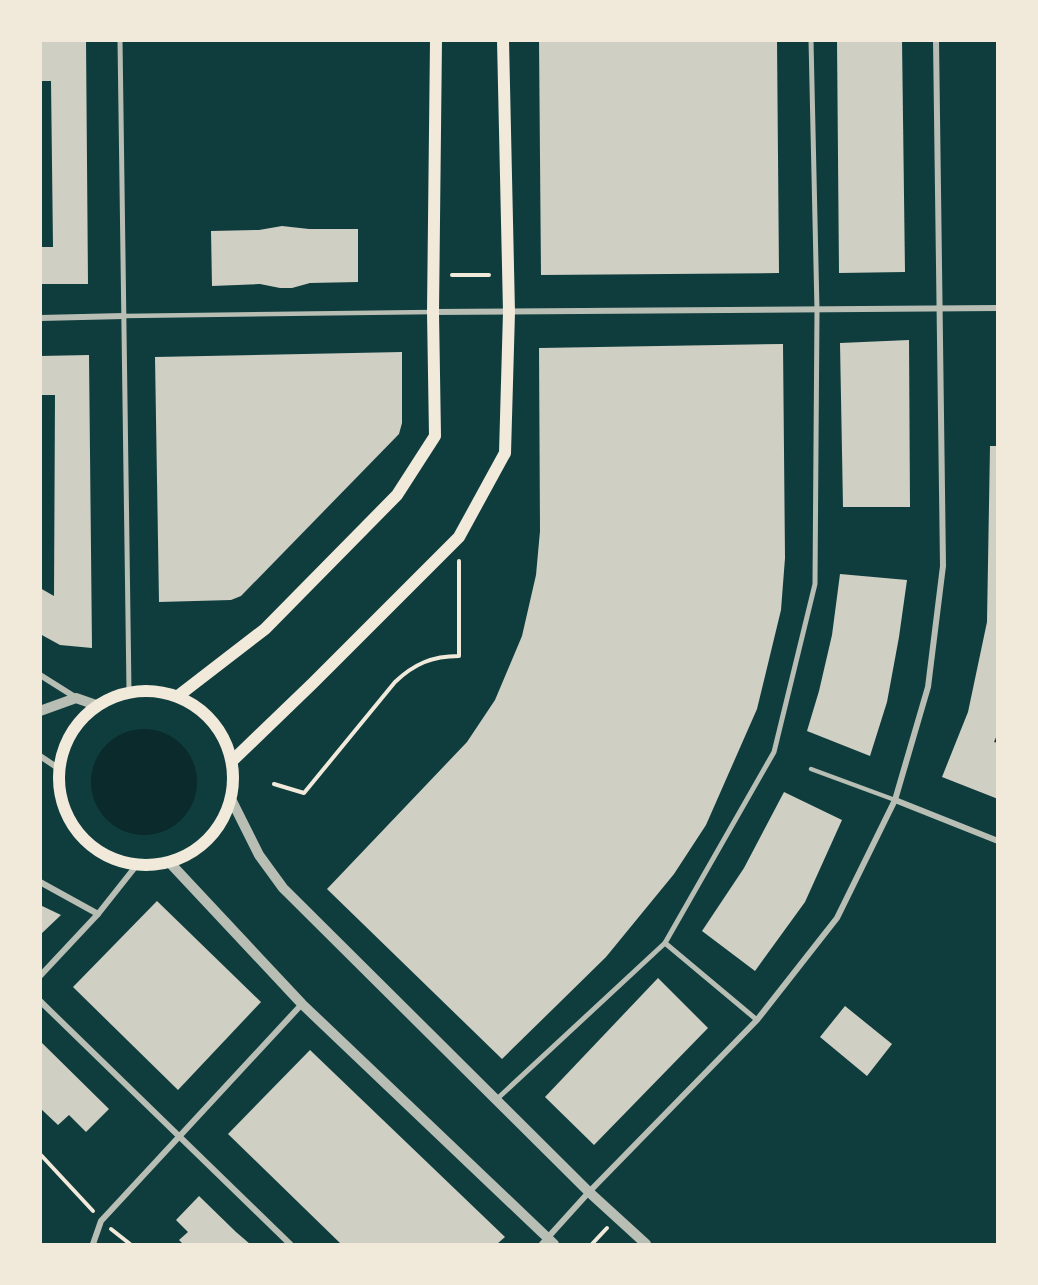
<svg xmlns="http://www.w3.org/2000/svg" width="1038" height="1285" font-family="Roboto,sans-serif">
	<style>
		.water { fill: #0a2a2b }
		.building { fill: #cfcfc3 }
		.lines { fill: none; stroke-linecap: round; stroke-linejoin: round }
		.path { stroke: #f1e9da; stroke-width: 4 }
		.service { stroke: #b8beb3; stroke-width: 4.5 }
		.pedestrian { stroke: #b8beb3; stroke-width: 5 }
		.minor { stroke: #b8beb3; stroke-width: 6 }
		.tertiary { stroke: #b8beb3; stroke-width: 10 }
		.secondary { stroke: #f1e9da; stroke-width: 12 }
	</style>
	<rect width="100%" height="100%" fill="#0f3d3e"/>
	<circle class="water" cx="144" cy="782" r="53"/>
	<g class="building">
		<path d="M40,40H86L88,284H40V247H53L51,81H40Z"/>
		<path d="M539,40H777L779,273L541,275Z"/>
		<path d="M837,40H902L905,272L839,273Z"/>
		<path d="M282,226L309,229H358V282L310,283L292,288H280L260,284L212,286L211,231L259,230Z"/>
		<path d="M909,340L910,507H843L840,343Z"/>
		<path d="M783,344L785,558L781,610L757,709L706,825L674,874L606,957L502,1059L327,889L467,742L495,700L522,636L536,575L540,531L539,348Z"/>
		<path d="M402,352V423L399,434L241,596L231,600L159,602L155,357Z"/>
		<path d="M89,355L92,648L60,645L40,634V588L54,596L55,395H40V356Z"/>
		<path d="M990,446H998V733L994,742L998,743V799L942,777L968,712L987,622Z"/>
		<path d="M840,574L907,580L899,637L887,702L870,756L807,731L819,691L832,635Z"/>
		<path d="M784,792L842,820L805,902L755,971L702,931L744,868Z"/>
		<path d="M157,901L261,1002L178,1090L73,987Z"/>
		<path d="M40,905L61,915L40,935Z"/>
		<path d="M658,978L708,1028L594,1145L545,1097Z"/>
		<path d="M845,1006L892,1044L867,1076L820,1037Z"/>
		<path d="M40,1041L109,1109L86,1132L69,1115L58,1125L40,1108Z"/>
		<path d="M310,1050L505,1237L497,1244H341L228,1134Z"/>
		<path d="M199,1196L236,1232L250,1244H183L179,1240L188,1232L176,1220Z"/>
	</g>
	<g class="lines">
		<g class="path">
			<path d="M452,275H489"/>
			<path d="M274,784L304,793L395,682C414,664 432,656 459,656V561"/>
			<path d="M40,1154L93,1211"/>
			<path d="M111,1229L130,1244"/>
			<path d="M592,1244L607,1228"/>
		</g>
		<g class="service">
			<path d="M124,316L433,312"/>
			<path d="M811,769L895,800"/>
		</g>
		<g class="pedestrian">
			<path d="M120,40L129,691"/>
			<path d="M665,943L757,1020"/>
			<path d="M497,1099L665,943L774,752L815,584L817,310L811,40"/>
		</g>
		<g class="minor">
			<path d="M433,312L998,308"/>
			<path d="M40,318L124,316"/>
			<path d="M40,675L75,697"/>
			<path d="M40,756L58,768"/>
			<path d="M895,800L998,841"/>
			<path d="M40,882L98,914"/>
			<path d="M40,976L98,914L136,866"/>
			<path d="M40,1001L290,1244"/>
			<path d="M93,1244L101,1221L302,1004"/>
			<path d="M542,1244L589,1192L757,1020L837,918L895,800L928,687L943,566L936,40"/>
		</g>
		<g class="tertiary">
			<path d="M40,711L76,698L96,705"/>
			<path d="M231,799L259,855L283,888L589,1192L646,1244"/>
			<path d="M170,863L302,1004L554,1244"/>
		</g>
		<g class="secondary">
			<circle cx="146" cy="778" r="87"/>
			<path d="M178,696L265,629L397,495L435,436L433,312L436,40"/>
			<path d="M232,761L313,683L459,537L505,453L509,312L503,40"/>
		</g>
	</g>
	<rect width="1038" height="1285" fill="none" stroke="#f1e9da" stroke-width="84"/>
</svg>
